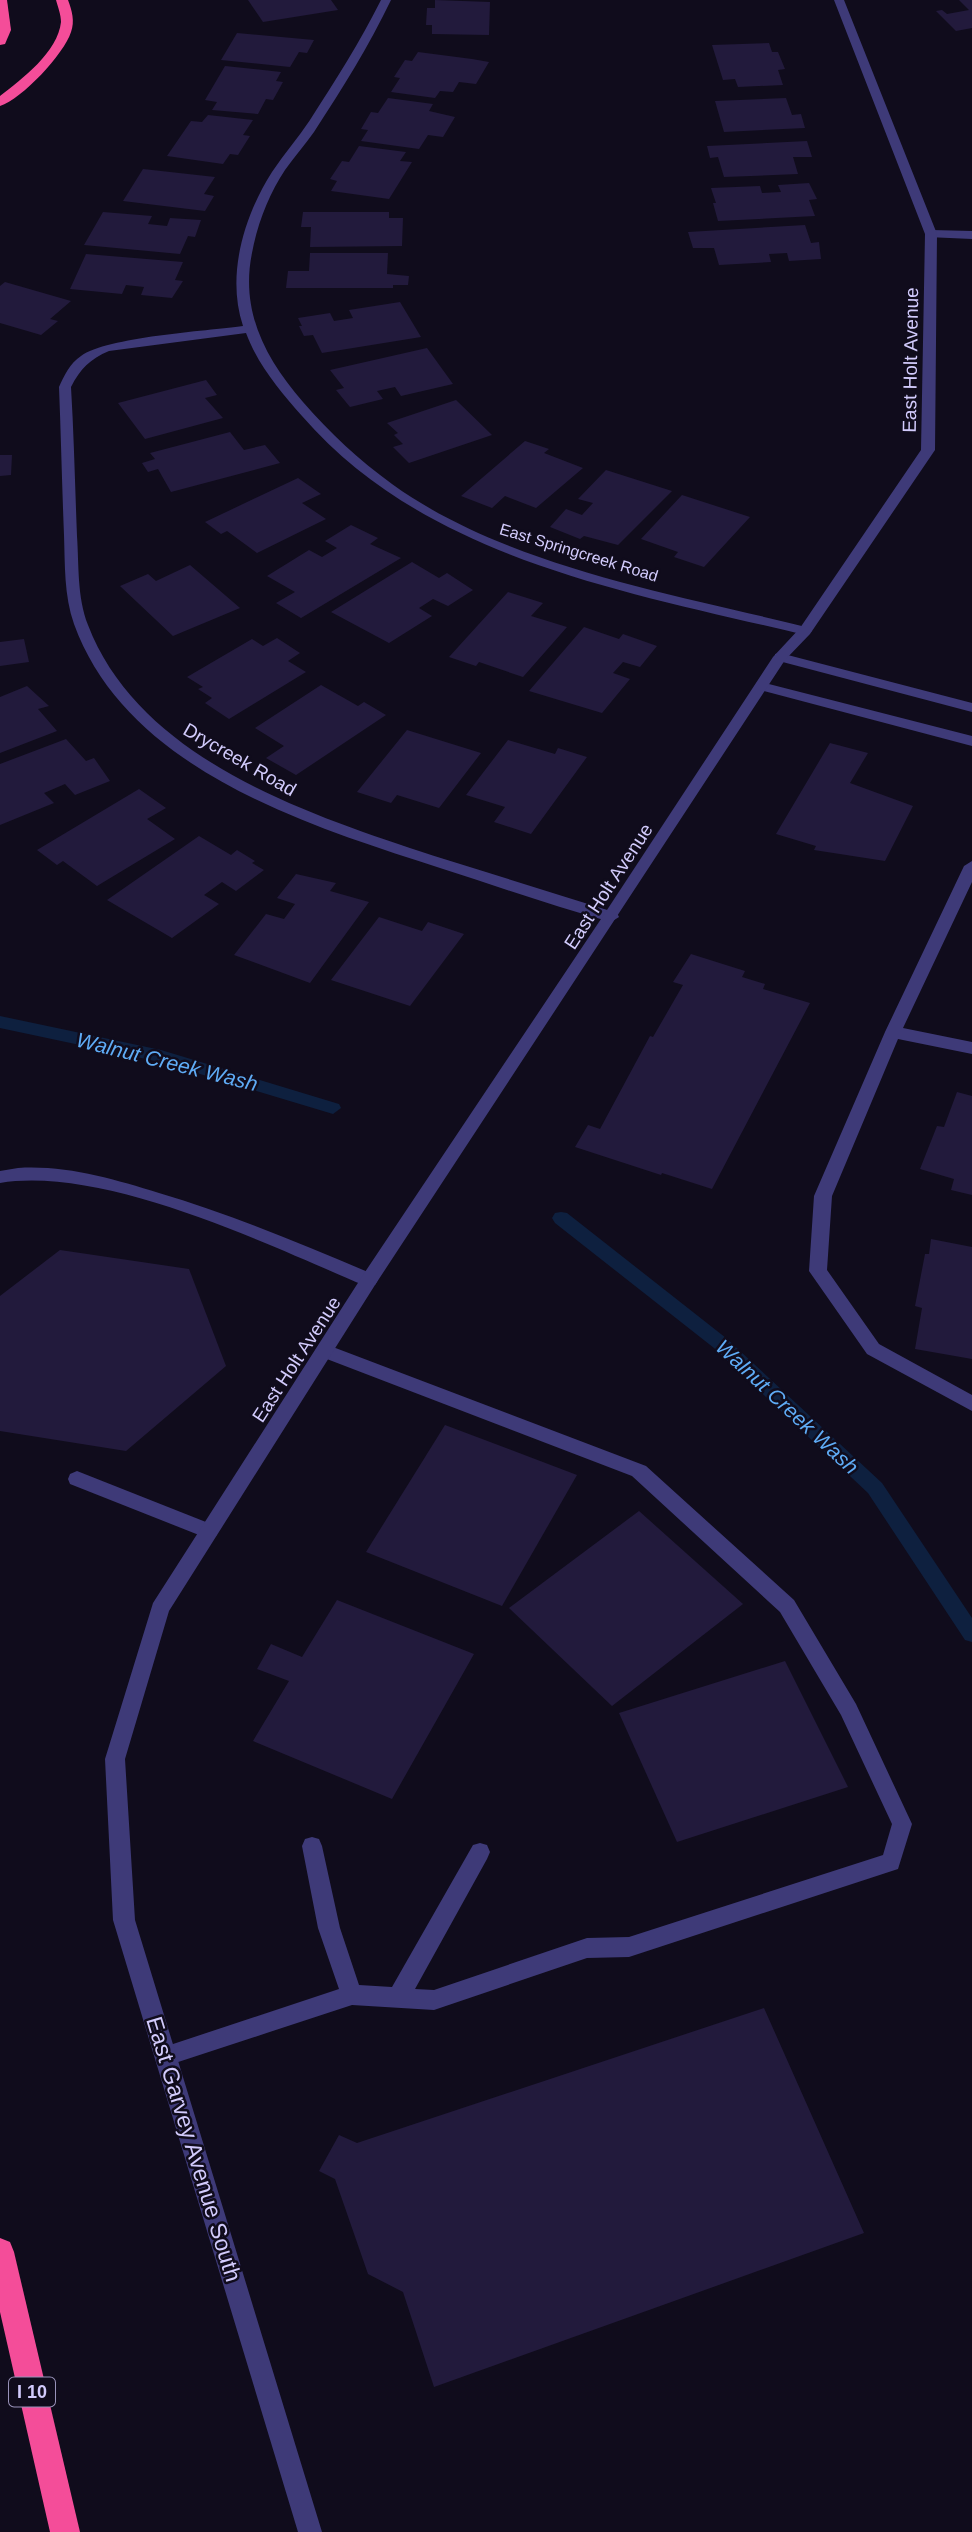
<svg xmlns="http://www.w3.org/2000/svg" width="972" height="2532" font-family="Arial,sans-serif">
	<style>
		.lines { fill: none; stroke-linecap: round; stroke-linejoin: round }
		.stream { fill: #0e203f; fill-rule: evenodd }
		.building { fill: #221a3c }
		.service { fill: #3e3a78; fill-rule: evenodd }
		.minor { fill: #3e3a78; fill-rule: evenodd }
		.tertiary { fill: #3e3a78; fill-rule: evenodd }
		.motorway { fill: #f44d99; fill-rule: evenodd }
		.labels { text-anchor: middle; stroke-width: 5; stroke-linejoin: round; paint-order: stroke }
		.far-street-label { font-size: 16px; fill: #d2cbfc; stroke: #100c1c }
		.shield { fill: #100c1c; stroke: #9892b9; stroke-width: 2 }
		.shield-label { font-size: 18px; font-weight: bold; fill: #d2cbfc }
		.street-label { font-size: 19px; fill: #d2cbfc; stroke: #100c1c }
		.water-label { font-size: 21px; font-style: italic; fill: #5facf6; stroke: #100c1c }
		.near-street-label { font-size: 23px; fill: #d2cbfc; stroke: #100c1c }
	</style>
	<rect width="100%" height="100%" fill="#100c1c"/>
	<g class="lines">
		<g class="stream">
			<path d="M0,1016L161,1050L339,1104L341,1108L333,1114L160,1062L0,1028Z"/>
			<path d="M561,1212L567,1213L726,1338L882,1483L972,1618V1642L965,1640L868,1493L714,1348L555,1223L552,1218L555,1213Z"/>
		</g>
	</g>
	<g class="building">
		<path d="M248,0H331L338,10L263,22Z"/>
		<path d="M435,0L490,2L489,35L432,34V25H426L427,8H435Z"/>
		<path d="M959,0H972V28L956,31L936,11L942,10L947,14L969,10Z"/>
		<path d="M237,33L314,40L307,53L299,52L290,67L221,60Z"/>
		<path d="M769,43L772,52H778L785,69L778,70L783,85L738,87L735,79L723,80L712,45Z"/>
		<path d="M418,52L472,59L489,62L476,84L459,82L453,92L440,91L435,98L391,92L400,78L394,77L405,60L412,61Z"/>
		<path d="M225,66L281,72L276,81L283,82L273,100L266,99L258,114L212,110L217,102L205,100Z"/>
		<path d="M388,98L433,104L429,111L455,117L443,137L428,135L419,149L361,141L368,130L361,129L371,112L378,113Z"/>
		<path d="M786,98L792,115L801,114L805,128L724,132L715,101Z"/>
		<path d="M208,115L253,120L243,135L250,136L238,155L230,154L223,164L167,156L191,121L202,122Z"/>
		<path d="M807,141L812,157H793L798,174L724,177L718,157L710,158L707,146Z"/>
		<path d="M359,146L406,152L400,161L412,162L389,199L331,191L337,181L330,179L342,161L349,162Z"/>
		<path d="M143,169L215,177L204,194L214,196L205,211L123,201Z"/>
		<path d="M809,183L817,199L809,200L815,216L718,221L713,203H716L711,188L760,186L762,193L781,192L778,185Z"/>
		<path d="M103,212L152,216L148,224L167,226L170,218L201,220L195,237L188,236L180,254L84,245Z"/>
		<path d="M303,212H389V218H403L402,246L310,247L311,227H301Z"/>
		<path d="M805,225L811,243L819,242L821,259L789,261L787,253L769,254L771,262L719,265L714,248H693L688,232Z"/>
		<path d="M310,253H388L387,274L409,276L408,285H393V288H286L288,271H309Z"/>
		<path d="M86,254L183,262L175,280L183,281L172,298L141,295L144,287L126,285L122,294L70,289Z"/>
		<path d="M5,282L71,301L50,319L58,321L41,335L0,323V286Z"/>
		<path d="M400,302L421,337L322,353L313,335L304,336L299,326H302L298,318L330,313L334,321L353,318L349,310Z"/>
		<path d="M427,348L453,384L401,396L395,387L377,391L383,399L350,407L336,390L344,388L330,370Z"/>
		<path d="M206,380L217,395L205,398L223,418L145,439L118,403Z"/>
		<path d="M456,400L492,435L409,463L393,447L403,444L394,435L398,433L387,423Z"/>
		<path d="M230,432L244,450L265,445L280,463L171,492L158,469L148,472L142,463L155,459L150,453Z"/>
		<path d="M525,441L549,449L544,453L583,468L536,508L505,496L492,508L461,496Z"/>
		<path d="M0,455H12L11,475L0,476Z"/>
		<path d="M606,470L672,491L618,545L584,536L580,539L550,527L566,509L582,515L593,503L578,499Z"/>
		<path d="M298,478L321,494L302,503L326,519L257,553L227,531L221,534L205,522Z"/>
		<path d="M682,495L750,517L704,567L674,557L678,552L641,539Z"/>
		<path d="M351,525L378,538L370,544L401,558L301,618L276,603L295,592L267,576L309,550L322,557L337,548L325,541Z"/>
		<path d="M412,562L439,578L447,573L473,590L448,606L433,599L419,608L432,616L389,643L331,612Z"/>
		<path d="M190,565L240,608L173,636L120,586L148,574L156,581Z"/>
		<path d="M508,592L543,603L531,616L567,627L523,677L479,662L476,666L449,657Z"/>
		<path d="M584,627L619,639L623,634L657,646L640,667L623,662L613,673L630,679L602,713L529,691Z"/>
		<path d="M277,638L300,653L288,661L306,672L229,719L205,703L212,698L198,689L203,687L187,677L252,639L263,646Z"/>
		<path d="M24,639L29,662L0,666V642Z"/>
		<path d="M321,685L358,706L364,702L386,715L296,775L266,758L284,746L255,728Z"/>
		<path d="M27,686L49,706L38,709L57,731L0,753V697Z"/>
		<path d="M407,730L481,753L439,808L397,795L391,803L357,792Z"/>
		<path d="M66,739L86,761L94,758L110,781L75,795L65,784L44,793L54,803L0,825V764Z"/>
		<path d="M508,740L555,754L558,748L587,757L531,834L494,822L505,807L466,795Z"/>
		<path d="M830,743L868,753L850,783L913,806L885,861L814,850L816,846L776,834Z"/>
		<path d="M139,789L166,808L147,819L175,839L97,886L63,861L57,865L37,850Z"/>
		<path d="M199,836L231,855L237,850L255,861L252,863L264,870L236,891L222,882L204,895L219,904L172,938L107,900Z"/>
		<path d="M296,874L336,883L330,891L369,902L310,983L234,955L266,914L284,919L295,904L277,898Z"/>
		<path d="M379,917L422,931L428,922L464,934L410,1006L331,980Z"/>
		<path d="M691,954L745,971L742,977L765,984L763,989L810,1003L712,1189L662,1173L661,1175L575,1147L588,1125L600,1129L650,1036L653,1037L683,985L673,982Z"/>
		<path d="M957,1092L972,1096V1195L951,1190L954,1179L920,1169L937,1126L944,1127Z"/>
		<path d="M931,1239L972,1247V1359L915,1349L922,1308L915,1306L925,1254H929Z"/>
		<path d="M60,1250L189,1269L226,1366L126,1451L0,1431V1296Z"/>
		<path d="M445,1425L577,1475L502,1606L366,1552Z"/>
		<path d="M639,1511L743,1604L612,1706L509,1608Z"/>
		<path d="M337,1600L474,1654L392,1799L253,1741L289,1681L257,1669L271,1644L302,1657Z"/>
		<path d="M785,1661L848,1787L677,1842L619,1713Z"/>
		<path d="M764,2008L864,2233L434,2387L403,2292L368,2274L335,2179L319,2171L339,2135L357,2143Z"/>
	</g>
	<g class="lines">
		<g class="service">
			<path d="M780,653L972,703V712L775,660V654Z"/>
			<path d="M761,682L972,736V746L756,689V683Z"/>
			<path d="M972,861V882L903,1028L972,1042V1054L898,1039L832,1196L827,1270L879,1344L972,1395V1411L867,1354L809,1271L814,1196L885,1032L964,866Z"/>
			<path d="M18,1168C67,1165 113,1179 159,1193C233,1215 304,1245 375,1275L378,1280L375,1285H363C267,1244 104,1166 0,1183V1171Z"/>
			<path d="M325,1344L646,1466L794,1600L856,1704L912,1824L898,1869L629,1957L587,1958L434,2010L352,2005L166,2066L158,2063L155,2056L158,2049L339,1989L318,1928L302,1846L305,1839L312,1837L319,1839L322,1846L340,1928L359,1985L392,1987L473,1845L480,1843L487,1845L490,1852L487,1859L415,1989L434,1990L587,1938L629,1937L883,1855L892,1824L841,1715L780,1612L632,1476L319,1356L316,1351L319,1346Z"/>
			<path d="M77,1471L216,1526L218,1531L216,1536L209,1539L70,1484L68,1479L70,1474Z"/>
		</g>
		<g class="minor">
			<path d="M381,0H391C369,46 342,89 314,132C305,145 294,157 285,170C269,194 257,225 252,253C240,312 266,359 303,402C330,433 359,460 392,484C507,567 675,594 810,628L812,631L805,635C628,592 427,560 302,416C280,391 258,365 246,333L109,351C90,359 80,369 71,387C74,437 75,486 77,536C79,565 77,597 88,625C141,763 316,817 444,859C502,877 559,895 617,913L619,917L611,922C553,906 496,886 440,868C307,825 127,770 74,624C64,596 65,564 64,535C62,486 61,436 59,387C64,376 70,363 81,356C107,337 206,331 243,326C226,275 244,216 272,172C284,154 298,138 310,120C335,81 360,42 381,0Z"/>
			<path d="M931,230L972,231V239L927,237L925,234Z"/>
		</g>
		<path class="tertiary" d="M834,0H844L937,234L935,450L810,634L785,660L375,1285L169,1611L125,1759L135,1920L322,2532H298L113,1920L105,1759L153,1603L363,1275L605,913L773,657L800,628L921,450L925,234Z"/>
		<g class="motorway">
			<path d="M0,0H7L11,30L5,44L0,45Z"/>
			<path d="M56,0H68C72,11 75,21 71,32C64,54 22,99 0,106V96C22,79 58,52 61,22C61,15 58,7 56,0Z"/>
			<path d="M0,2238L10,2242L14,2252L80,2532H50L0,2312Z"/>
		</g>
	</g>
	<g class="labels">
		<g class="far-street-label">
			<text transform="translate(579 552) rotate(17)" y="6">East Springcreek Road</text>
		</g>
		<rect class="shield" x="9" y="2377.5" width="46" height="29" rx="5"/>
		<g class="shield-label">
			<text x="32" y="2398">I 10</text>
		</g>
		<g class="street-label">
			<text transform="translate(910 360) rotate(-89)" y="7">East Holt Avenue</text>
			<text transform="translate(240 759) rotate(30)" y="7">Drycreek Road</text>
			<text transform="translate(608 886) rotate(-57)" y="7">East Holt Avenue</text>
			<text transform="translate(296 1359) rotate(-57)" y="7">East Holt Avenue</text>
		</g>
		<g class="water-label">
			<text transform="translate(167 1062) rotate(14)" y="7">Walnut Creek Wash</text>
			<text transform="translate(787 1407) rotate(43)" y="7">Walnut Creek Wash</text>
		</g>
		<g class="near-street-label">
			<text transform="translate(194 2149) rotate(73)" y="8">East Garvey Avenue South</text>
		</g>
	</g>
</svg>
